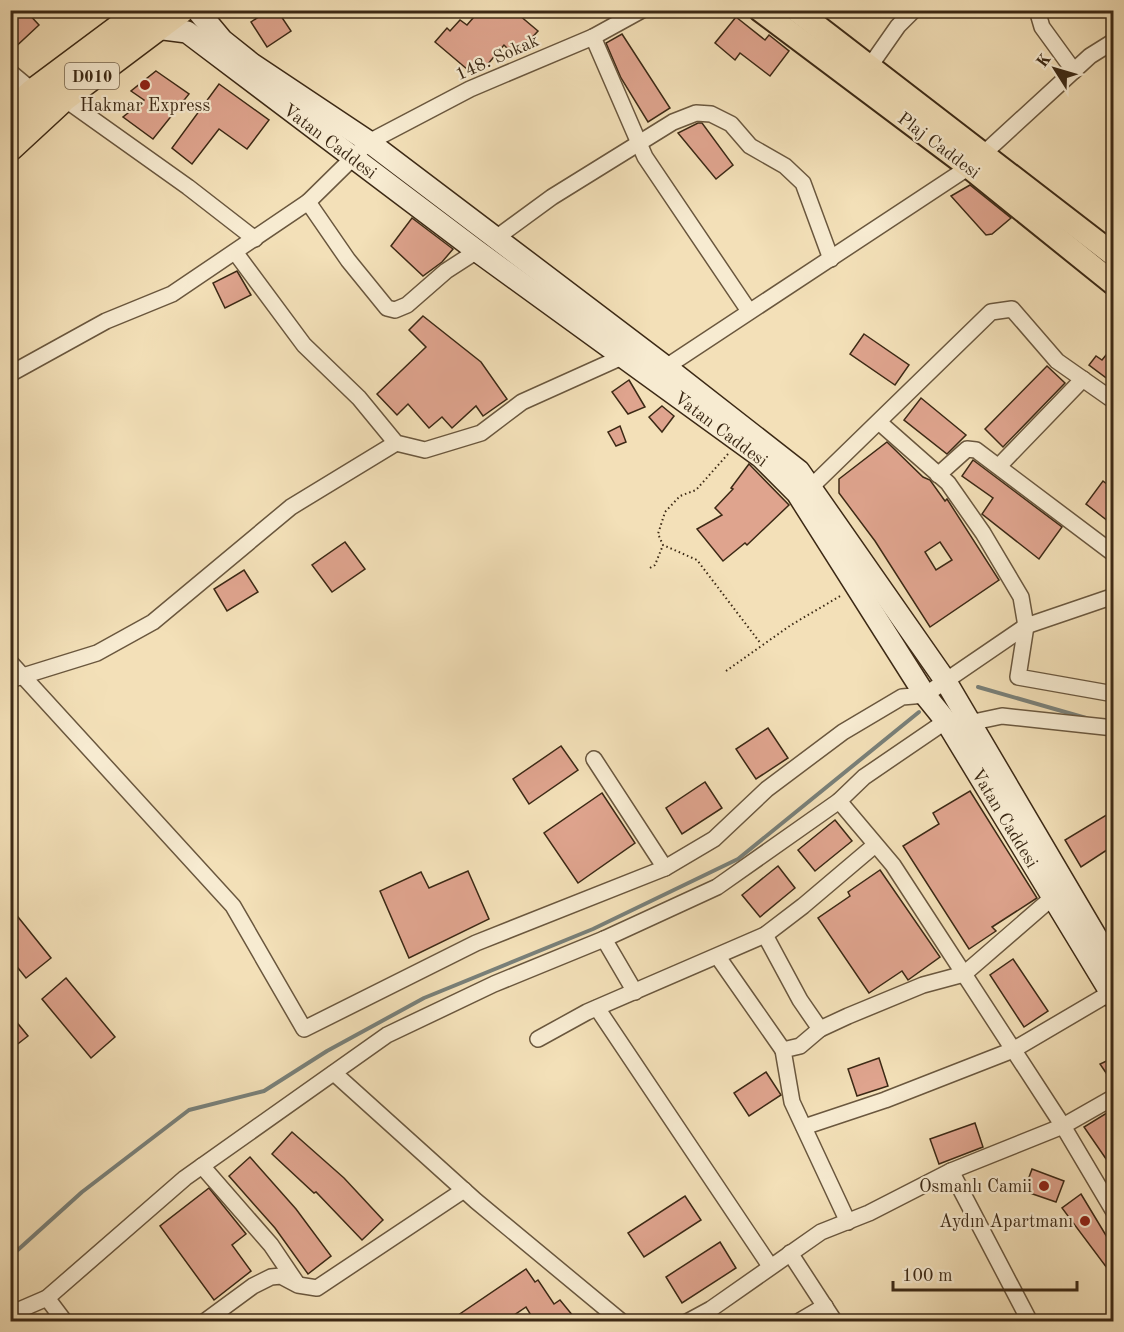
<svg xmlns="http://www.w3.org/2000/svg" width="1124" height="1332" font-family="'Old Standard TT',serif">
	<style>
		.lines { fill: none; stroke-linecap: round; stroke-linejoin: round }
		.stream { stroke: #798079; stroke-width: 4 }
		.building { fill: #dfa48e; stroke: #3c2915; stroke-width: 1.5; fill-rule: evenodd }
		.street-casing { stroke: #6a573e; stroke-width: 18 }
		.secondary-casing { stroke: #3c2915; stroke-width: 24 }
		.primary-casing { stroke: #3c2915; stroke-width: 26 }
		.highway-casing { stroke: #3c2915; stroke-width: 30 }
		.path { stroke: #3c2915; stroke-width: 2; stroke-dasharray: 1.5 3; stroke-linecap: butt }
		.street { stroke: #f7ebd1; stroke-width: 15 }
		.secondary { stroke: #f7ebd1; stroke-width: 21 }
		.primary { stroke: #f3e0b8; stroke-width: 22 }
		.highway { stroke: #f3e0b8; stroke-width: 27 }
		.poi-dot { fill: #8f2418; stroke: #f7ebd1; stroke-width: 2 }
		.labels { text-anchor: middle; stroke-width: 4.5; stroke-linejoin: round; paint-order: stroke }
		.shield { fill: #f7ebd1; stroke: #74634d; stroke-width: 1.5 }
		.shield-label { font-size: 16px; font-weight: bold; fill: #3c2915 }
		.street-label { font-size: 18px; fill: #3c2915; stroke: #f7ebd1 }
		.poi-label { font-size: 18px; fill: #3c2915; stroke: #f7ebd1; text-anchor: end }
	</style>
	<rect width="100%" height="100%" fill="#f3e0b8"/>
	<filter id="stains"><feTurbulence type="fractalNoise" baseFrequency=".00333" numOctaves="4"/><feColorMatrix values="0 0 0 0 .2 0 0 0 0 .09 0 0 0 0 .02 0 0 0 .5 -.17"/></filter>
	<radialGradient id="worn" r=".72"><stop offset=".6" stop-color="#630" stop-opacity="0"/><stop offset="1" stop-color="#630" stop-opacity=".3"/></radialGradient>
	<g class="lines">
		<g class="stream">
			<path d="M978,687L1086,718"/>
			<path d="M10,1257L82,1192L189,1110L264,1091L327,1051L424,998L593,929L738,859L919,712"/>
		</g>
	</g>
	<g class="building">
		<path d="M10,10H25L39,25L10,52Z"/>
		<path d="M269,10H277L291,31L267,47L251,22Z"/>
		<path d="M480,10H513L538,31L515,56L504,45L487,65L484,63L474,75L435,42L447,28L450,31L460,20L467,25Z"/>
		<path d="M736,17L765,40L769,35L789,51L770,76L740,53L735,60L715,43Z"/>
		<path d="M622,34L670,108L648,122L621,78L606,43Z"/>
		<path d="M156,71L189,94L153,139L123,117L144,100L131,91Z"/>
		<path d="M219,84L269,120L247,149L219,129L192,164L172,148Z"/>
		<path d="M698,123H702L733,165L716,179L678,133Z"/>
		<path d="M970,185L1011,218L992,234L986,235L951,196Z"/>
		<path d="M412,218L453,249L442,262L423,276L391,246Z"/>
		<path d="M237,271L251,295L225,308L213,283Z"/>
		<path d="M423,316L481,362L507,399L483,416L476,406L452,428L442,417L429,428L408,404L397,415L377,394L426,347L409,330Z"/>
		<path d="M864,334L909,365L895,385L850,354Z"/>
		<path d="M1106,355L1113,361V383L1089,365L1096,356L1102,360Z"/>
		<path d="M1047,366L1065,383L1003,447L985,429Z"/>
		<path d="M629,380L645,407L628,414L612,392Z"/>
		<path d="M921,398L966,435L947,454L904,420Z"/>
		<path d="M662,406L674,416L662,432L649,417Z"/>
		<path d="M620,426L626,442L616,446L608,432Z"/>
		<path d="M887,442L923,477L930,480L945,501L947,499L999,580L930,627L875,541L839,493V479ZM940,542L952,560L936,570L925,552Z"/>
		<path d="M973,460L1062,527L1039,559L982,514L993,498L962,476Z"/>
		<path d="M749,464L789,505L747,545L745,543L723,561L697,529L722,515L715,508L733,489L731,488Z"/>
		<path d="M1103,481L1113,489V525L1086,504Z"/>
		<path d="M345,542L365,569L332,592L312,565Z"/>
		<path d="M244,570L258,592L227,611L214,589Z"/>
		<path d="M768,728L788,758L756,779L736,749Z"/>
		<path d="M561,746L578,770L529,804L513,779Z"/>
		<path d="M705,782L722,808L682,834L666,808Z"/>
		<path d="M970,791L1037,898L992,927L996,931L969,949L903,846L939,824L933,813Z"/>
		<path d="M602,793L635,843L578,883L544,833Z"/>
		<path d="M1113,811V846L1081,867L1065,840Z"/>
		<path d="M835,820L852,841L815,871L798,850Z"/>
		<path d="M778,866L795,888L760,917L742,895Z"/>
		<path d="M880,870L940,957L908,980L902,971L869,993L818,918L850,896L848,892Z"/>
		<path d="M468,871L489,919L409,958L380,891L421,872L429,888Z"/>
		<path d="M10,907L51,958L26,978L10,958Z"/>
		<path d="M1013,959L1048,1011L1024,1027L990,975Z"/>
		<path d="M66,978L115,1037L91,1058L42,999Z"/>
		<path d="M10,1014L28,1036L10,1050Z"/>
		<path d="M879,1058L888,1086L857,1096L848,1069Z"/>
		<path d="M1113,1058V1083L1100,1064Z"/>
		<path d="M766,1072L781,1095L749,1116L734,1093Z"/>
		<path d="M1110,1111L1113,1116V1169L1084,1127Z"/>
		<path d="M975,1123L983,1147L939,1164L930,1139Z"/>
		<path d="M292,1132L344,1178L383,1220L362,1240L316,1192L314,1193L272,1154Z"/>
		<path d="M250,1157L296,1209L331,1256L308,1274L275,1228L229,1176Z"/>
		<path d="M1032,1169L1064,1181L1056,1202L1024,1191Z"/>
		<path d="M209,1188L246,1234L232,1245L251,1271L214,1300L160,1226Z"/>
		<path d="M1081,1194L1113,1247V1276L1062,1208Z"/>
		<path d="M685,1196L701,1220L644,1257L628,1233Z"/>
		<path d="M720,1242L736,1268L682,1303L666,1277Z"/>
		<path d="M526,1269L535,1282L538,1280L554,1304L560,1300L578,1322H535L526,1307L504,1322H448Z"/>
	</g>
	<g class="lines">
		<defs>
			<g id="street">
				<path d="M1037,10L1042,27L1074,71"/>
				<path d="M593,37L645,157L749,311"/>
				<path d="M870,66L898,26L914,10"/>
				<path d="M10,72L34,92"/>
				<path d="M63,98L188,187L255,239"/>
				<path d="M308,202L348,260L387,308L395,310L407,305L446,271L477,251"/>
				<path d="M496,238L552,197L673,122L696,113L711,114L731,124L750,146L785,166L803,183L831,259"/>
				<path d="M235,252L304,345L359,398L396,443L425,450L481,433L522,402L622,357"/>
				<path d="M666,367L969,167L1090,56L1114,41"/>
				<path d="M10,374L106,321L172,294L308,202L369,142L470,89L593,37L642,10"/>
				<path d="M880,423L948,483L983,533L1021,597L1026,626L1018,677L1114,694"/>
				<path d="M999,466L1083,379"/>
				<path d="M938,475L967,449L976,450L1114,554"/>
				<path d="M810,488L991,312L1012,309L1057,361L1114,401"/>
				<path d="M10,662L233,906L304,1029L476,943L665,868L714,839L767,789L843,732L902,697L925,695L1026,626L1114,596"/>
				<path d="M10,680L97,653L153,622L291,507L396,443"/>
				<path d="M969,723L1002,716L1114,728"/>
				<path d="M594,759L665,868"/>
				<path d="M839,801L893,865L1063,1126L1114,1212"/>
				<path d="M765,935L800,1000L820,1029"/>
				<path d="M604,939L635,992"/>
				<path d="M718,957L783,1050"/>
				<path d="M597,1008L770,1266"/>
				<path d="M538,1039L587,1012L765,935L803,906L875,845"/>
				<path d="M334,1073L476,1201L622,1322"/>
				<path d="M804,1127L885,1100L1013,1050L1110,993"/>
				<path d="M202,1166L271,1245L296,1282"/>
				<path d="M951,1171L1030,1322"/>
				<path d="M848,1222L792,1102L783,1050L800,1046L820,1029L848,1016L923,985L964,974L1053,897"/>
				<path d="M790,1253L835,1322"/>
				<path d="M47,1298L65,1322"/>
				<path d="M10,1314L47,1298L185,1178L387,1035L494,984L604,939L717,887L839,801L864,777L946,721"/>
				<path d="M204,1322L253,1286L271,1277L281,1276L298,1285L317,1288L464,1190"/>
				<path d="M687,1322L711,1309L821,1232L869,1213L951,1171L1063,1126L1114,1097"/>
				<path d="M798,1322L825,1306"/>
			</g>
			<g id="secondary">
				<path d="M197,10L222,40L252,64L369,142L666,367L799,471L945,680L1114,967"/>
				<path d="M156,28L187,32L477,251L761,457L797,493L925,695L946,721L1114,998"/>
			</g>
			<g id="primary">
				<path d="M760,10L969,167L1114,284"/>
				<path d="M796,10L1114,255"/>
			</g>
			<g id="highway">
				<path d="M10,114L34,92L144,10"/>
				<path d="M10,147L63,98L180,10"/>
			</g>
		</defs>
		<use href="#street" class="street-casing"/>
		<use href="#secondary" class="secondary-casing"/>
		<use href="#primary" class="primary-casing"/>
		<use href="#highway" class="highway-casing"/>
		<g class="path">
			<path d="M728,454L696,490L680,496L665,512L658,534L663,545L697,560L761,644"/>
			<path d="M650,568L655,565L663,545"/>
			<path d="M726,671L791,625L842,595"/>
		</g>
		<use href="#street" class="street"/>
		<use href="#secondary" class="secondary"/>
		<use href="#primary" class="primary"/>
		<use href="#highway" class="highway"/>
	</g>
	<g class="poi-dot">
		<circle cx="145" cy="85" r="6"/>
		<circle cx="1044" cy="1186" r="6"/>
		<circle cx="1085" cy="1221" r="6"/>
	</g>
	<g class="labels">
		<rect class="shield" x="65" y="63" width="54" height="26" rx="4.5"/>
		<g class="shield-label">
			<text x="92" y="82">D010</text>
		</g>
		<g class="street-label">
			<text transform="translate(497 57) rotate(-24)" y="6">148. Sokak</text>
			<text transform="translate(330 141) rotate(37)" y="6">Vatan Caddesi</text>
			<text transform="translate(939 145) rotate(37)" y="6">Plaj Caddesi</text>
			<text transform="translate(721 429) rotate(37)" y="6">Vatan Caddesi</text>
			<text transform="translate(1005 818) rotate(59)" y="6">Vatan Caddesi</text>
		</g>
		<g class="poi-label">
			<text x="145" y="111" text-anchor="middle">Hakmar Express</text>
			<text x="1032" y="1192">Osmanlı Camii</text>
			<text x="1073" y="1227">Aydın Apartmanı</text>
		</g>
	</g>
	<rect width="1124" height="1332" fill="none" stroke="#f3e0b8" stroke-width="36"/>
	<rect x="12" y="12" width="1100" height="1308" fill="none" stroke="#3c2915" stroke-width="3"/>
	<rect x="18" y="18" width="1088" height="1296" fill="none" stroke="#3c2915" stroke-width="1.5"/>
	<g transform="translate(1055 69) rotate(307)" stroke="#f7ebd1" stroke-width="4.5" paint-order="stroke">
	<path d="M0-4.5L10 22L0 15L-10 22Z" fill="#3c2915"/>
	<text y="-9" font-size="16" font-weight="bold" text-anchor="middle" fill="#3c2915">K</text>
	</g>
	<path d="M893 1281v9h184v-9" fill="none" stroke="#3c2915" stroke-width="3"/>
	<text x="902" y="1281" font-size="18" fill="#3c2915" stroke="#f7ebd1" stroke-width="4.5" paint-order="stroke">100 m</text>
	<rect width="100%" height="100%" filter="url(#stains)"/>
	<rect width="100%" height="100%" fill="url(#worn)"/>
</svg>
